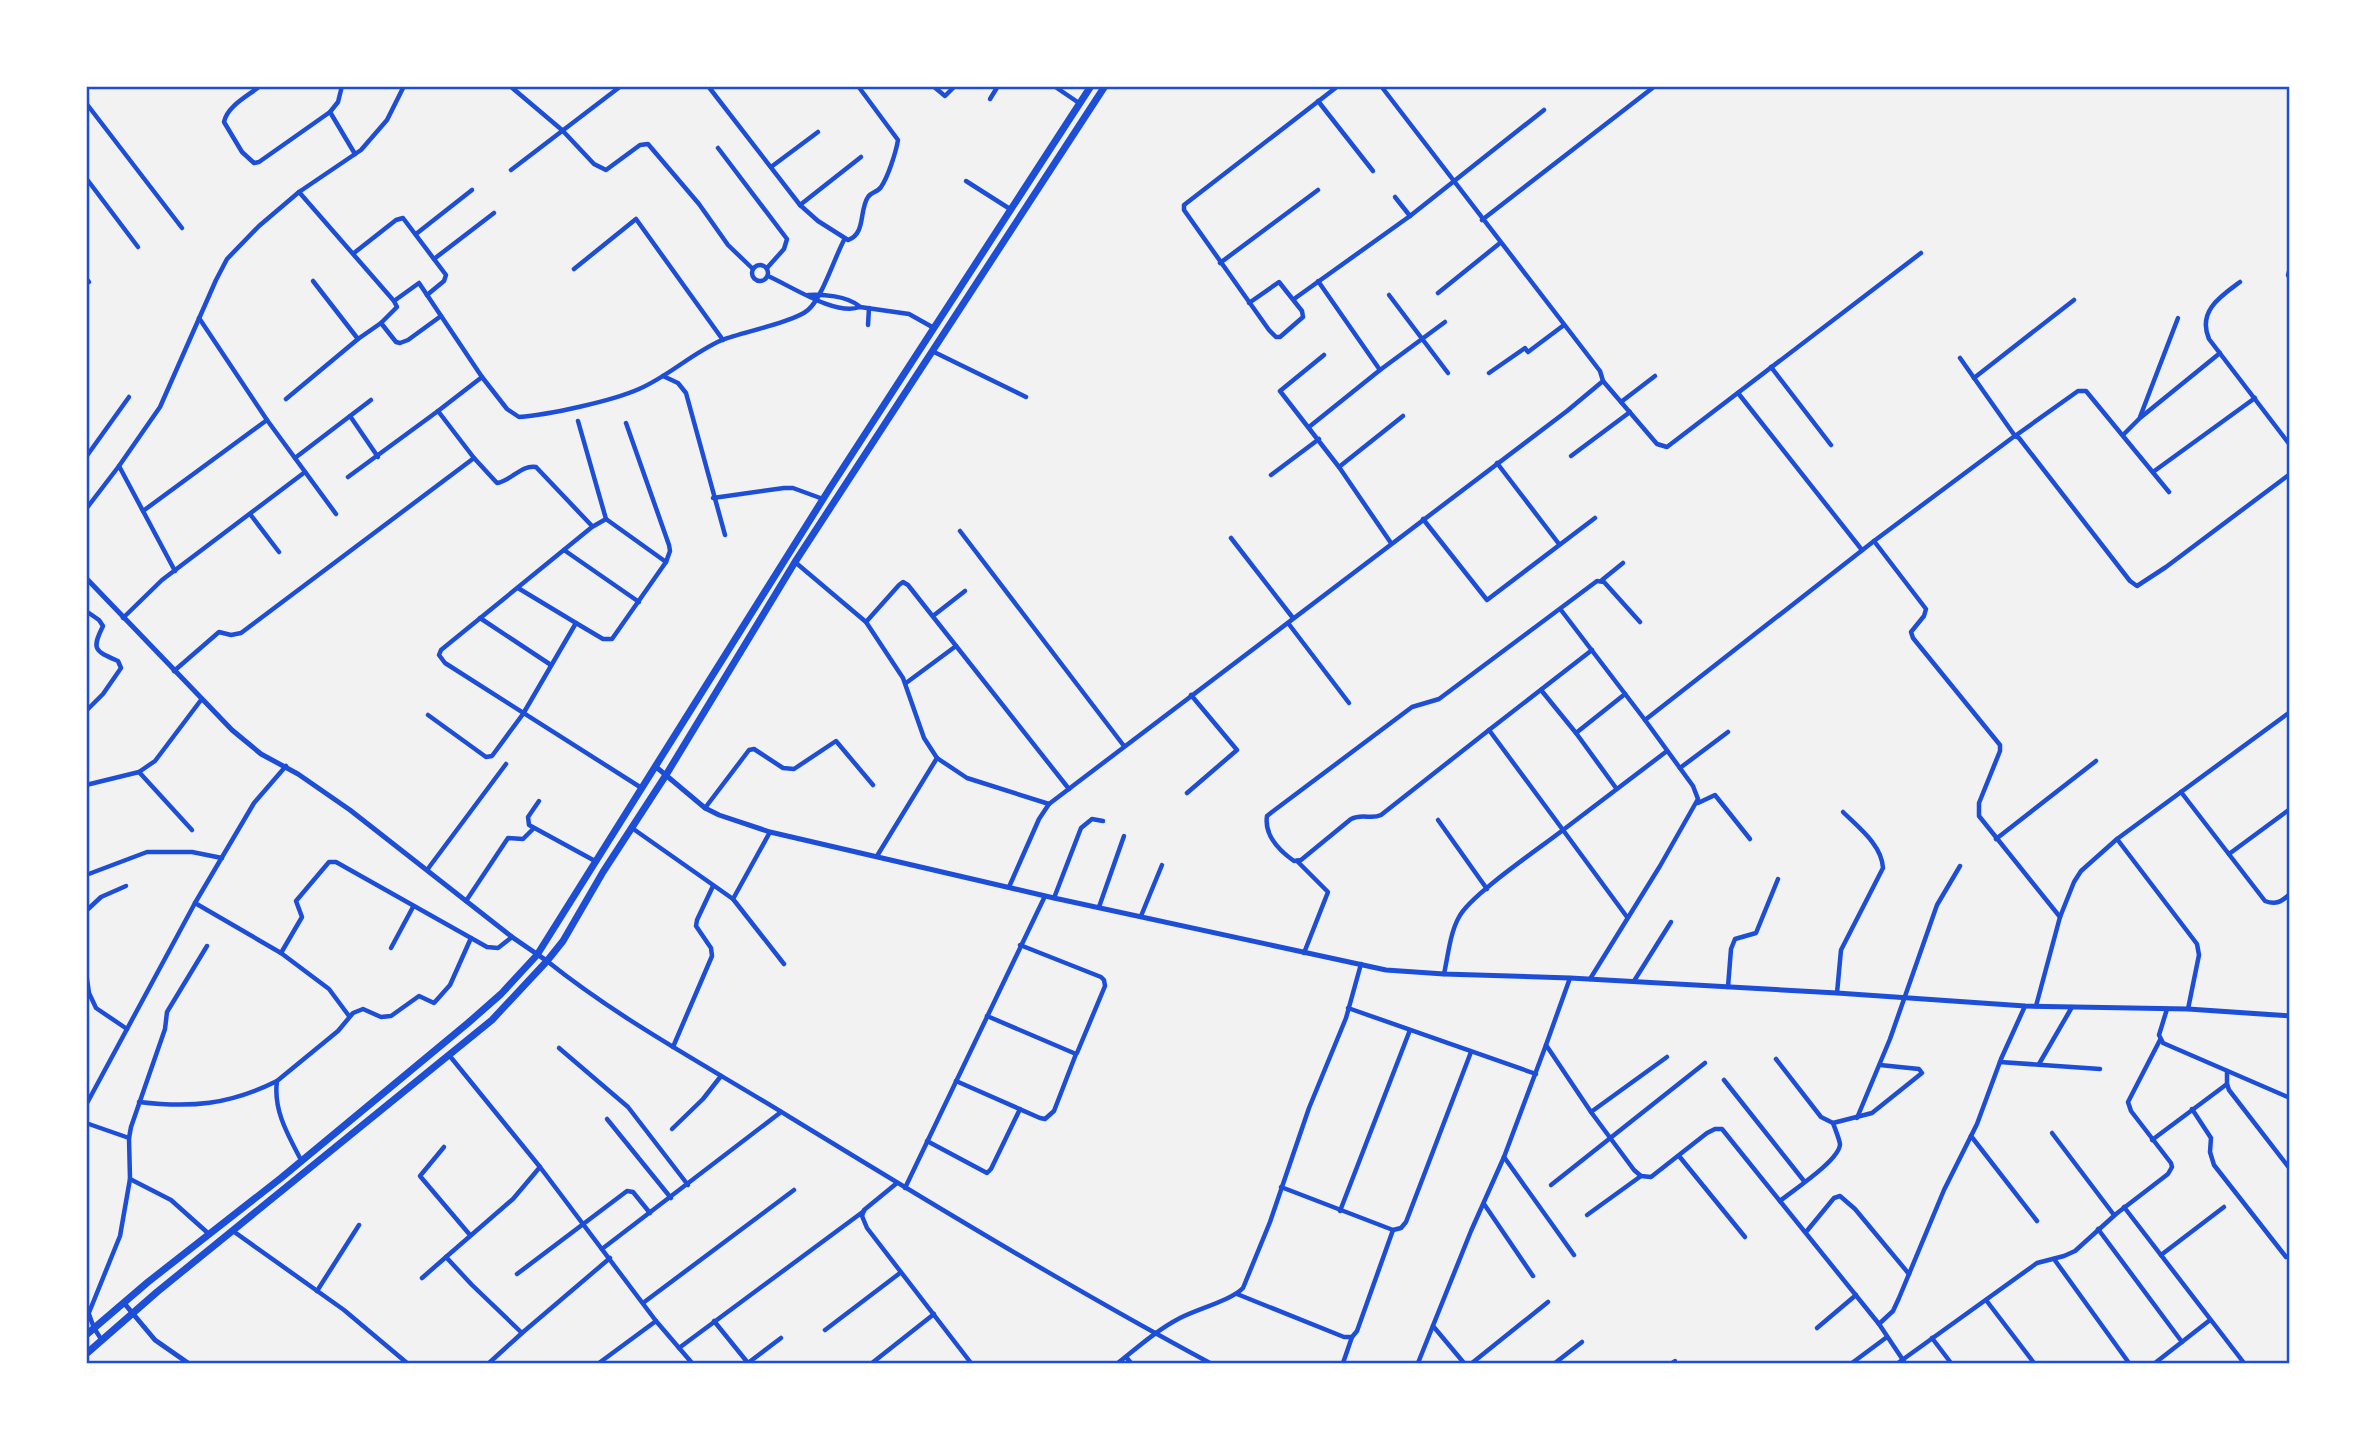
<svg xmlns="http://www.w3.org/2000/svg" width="2376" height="1449" font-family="Montserrat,sans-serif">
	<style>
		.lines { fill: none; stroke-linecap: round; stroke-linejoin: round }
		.minor { stroke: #1d4ed8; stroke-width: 4.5 }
		.tertiary { stroke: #1d4ed8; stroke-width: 5 }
		.trunk { stroke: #1d4ed8; stroke-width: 7 }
		.neatline { fill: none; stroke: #1d4ed8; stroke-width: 2.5 }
	</style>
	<rect width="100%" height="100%" fill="#f2f2f2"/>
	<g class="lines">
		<g class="minor">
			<path d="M260,86C248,96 227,106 224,122L242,152L254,163L259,162L330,112"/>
			<path d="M342,86L338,102L330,112L355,154"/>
			<path d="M510,86L562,130L594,164L606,170L640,145L648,144L699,204L728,245L753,269"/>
			<path d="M708,86L800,205L818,221L848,240C866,234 859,210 868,197C871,192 878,192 881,187C888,177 896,152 898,140L858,86"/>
			<path d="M933,86L945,96L955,86"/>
			<path d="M1054,86L1079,103"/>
			<path d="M990,99L998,86"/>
			<path d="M1318,101L1373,171"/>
			<path d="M86,103L182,228"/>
			<path d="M718,148L787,239L784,249L767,268"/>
			<path d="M771,167L818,132"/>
			<path d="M511,170L621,86"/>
			<path d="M86,178L138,247"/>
			<path d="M966,181L1010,209"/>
			<path d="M1395,197L1410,216"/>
			<path d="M800,205L861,157"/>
			<path d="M1482,220L1655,86"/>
			<path d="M416,234L472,190"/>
			<path d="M354,253L396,220L403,218L446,275L444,281L427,295"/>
			<path d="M434,259L494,213"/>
			<path d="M1220,263L1318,190"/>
			<circle cx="760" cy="273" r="8"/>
			<path d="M2290,268L2288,275L2290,279"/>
			<path d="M574,269L636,219L723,340"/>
			<path d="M768,276C791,286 835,316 860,307L909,314L934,328"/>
			<path d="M86,278L89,282"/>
			<path d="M313,281L358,339"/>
			<path d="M1318,281L1380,370"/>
			<path d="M2240,282C2221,296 2197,311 2209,339L2290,445"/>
			<path d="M1438,293L1500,243"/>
			<path d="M808,295C823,294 847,296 859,306"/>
			<path d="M1389,295L1448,373"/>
			<path d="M1294,299L1410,216L1544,110"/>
			<path d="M394,301L419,283L482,377"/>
			<path d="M1249,303L1279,282L1302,311L1303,317L1280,337H1276L1269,330L1184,210V205L1338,86"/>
			<path d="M199,318L267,420L336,514"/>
			<path d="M381,323L396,342L400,343L408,340L441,316"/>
			<path d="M868,325L869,308"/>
			<path d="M932,351L1026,397"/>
			<path d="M1324,355L1280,391L1339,467L1391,543"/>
			<path d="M1960,358L2015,436L2078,391H2086L2169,492"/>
			<path d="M1771,367L1831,445"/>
			<path d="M1489,373L1525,348L1528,352L1564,325"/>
			<path d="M663,376L678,383L686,393L725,535"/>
			<path d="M1974,378L2074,300"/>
			<path d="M1603,381L1657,444L1667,447L1921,253"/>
			<path d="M1738,393L1862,550"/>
			<path d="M286,399L358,339L381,323L397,307L394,301L299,192"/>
			<path d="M1621,402L1655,376"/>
			<path d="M438,411L482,377L507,409L519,417C548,415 612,401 639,389C669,376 692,353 722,340C743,332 794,322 808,310C822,298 834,259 844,240"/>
			<path d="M350,416L378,457"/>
			<path d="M2140,417L2178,318"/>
			<path d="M578,421L606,519"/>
			<path d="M626,423L669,545L670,551L666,562"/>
			<path d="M1309,427L1380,370L1445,322"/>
			<path d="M2123,435L2140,418L2220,353"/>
			<path d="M1571,456L1630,412"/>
			<path d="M86,457L129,397"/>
			<path d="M295,458L371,400"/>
			<path d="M474,458L497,483C511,481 522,464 536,467L592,526"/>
			<path d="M1497,463L1559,544"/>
			<path d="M119,466L143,511L267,420"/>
			<path d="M1339,467L1403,416"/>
			<path d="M2153,472L2255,398"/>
			<path d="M1271,475L1319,439"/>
			<path d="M713,498L784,488H793L823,499"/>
			<path d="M86,509L119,466L160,407L216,280L227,259L259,226L299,192L361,150L387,120L404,86"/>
			<path d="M143,511L175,571"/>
			<path d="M250,514L279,552"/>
			<path d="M1423,519L1487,600L1595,518"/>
			<path d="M960,531L1124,746"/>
			<path d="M1231,538L1293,618"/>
			<path d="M1874,541L1926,609L1924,616L1911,632L1913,638L2000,745V751L1979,803V816L2060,917"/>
			<path d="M564,550L639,602"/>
			<path d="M795,562L866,622"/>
			<path d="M1602,580L1623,563"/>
			<path d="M518,588L576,623"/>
			<path d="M1561,610L1645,720"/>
			<path d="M86,611L99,620L103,626C91,650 95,651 118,661L121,668L103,694L86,711"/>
			<path d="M933,616L965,591"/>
			<path d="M123,618L162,580L305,472"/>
			<path d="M480,618L551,665"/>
			<path d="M1640,622L1604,582L1597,581L1439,699L1412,707L1272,812L1267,816C1264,835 1280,851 1294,861L1301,860L1351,819C1363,813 1371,820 1381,815L1489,730L1563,830L1667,751"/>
			<path d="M1288,623L1349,703"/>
			<path d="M174,671L219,632L231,635L241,633L474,458L438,411L348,477"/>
			<path d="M906,683L956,646"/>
			<path d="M1541,690L1576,733"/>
			<path d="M428,715L486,757L492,756L523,714L576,623L603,639H612L666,562L606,519L592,527L441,650L439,655L445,663L640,787"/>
			<path d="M1489,730L1592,650"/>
			<path d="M1680,768L1728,732"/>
			<path d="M139,772L155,761L201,700"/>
			<path d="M86,785L139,772L192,830"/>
			<path d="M1616,788L1576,733L1625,694"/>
			<path d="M2181,792L2265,901C2276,905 2281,902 2290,894"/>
			<path d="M1187,793L1237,750L1191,695"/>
			<path d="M539,801L528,817L529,825L595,861"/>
			<path d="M1698,803L1715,795L1750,839"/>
			<path d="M1049,804L967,778L937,758L924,738L903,678L866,622L899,585L903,582L908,585L1069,789"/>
			<path d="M705,808L746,754L749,750L754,749L783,768L794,769L836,741L873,785"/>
			<path d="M1438,820L1487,889"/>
			<path d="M632,828L733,899L784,964"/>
			<path d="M1996,839L2096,761"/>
			<path d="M2117,839L2197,944L2199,955L2188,1009"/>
			<path d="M2229,854L2290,809"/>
			<path d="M877,856L937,758"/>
			<path d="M1297,861L1328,892L1304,953"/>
			<path d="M427,870L506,764"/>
			<path d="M86,875L147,852H192L222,858"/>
			<path d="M1009,887L1039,819L1049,804L1567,411L1603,381L1600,371L1381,86"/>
			<path d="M1054,898L1081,828L1092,819L1103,821"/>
			<path d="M733,899L770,832"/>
			<path d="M466,901L508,838L523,839L533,829"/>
			<path d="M195,903L281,953"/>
			<path d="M1099,907L1124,836"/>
			<path d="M86,911L101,897L126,886"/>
			<path d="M1141,916L1162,865"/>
			<path d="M1020,945L1101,977L1104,980L1105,986L1077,1053"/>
			<path d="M391,948L413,907"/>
			<path d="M547,961C622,1021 707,1066 788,1116C927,1201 1067,1286 1210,1363"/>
			<path d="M86,972L89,993L96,1008L127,1029"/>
			<path d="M1444,974C1448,956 1450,933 1459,917C1470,895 1540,848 1563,830L1627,917"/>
			<path d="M1570,978L1546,1045L1591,1112L1634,1170L1641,1176L1651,1177L1707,1133L1715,1129H1722L1879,1324L1905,1363"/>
			<path d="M1590,979L1660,866L1698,799L1693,786L1645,720L1874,541L2012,438L2015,436L2019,438L2130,581L2137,586L2166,567L2290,474"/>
			<path d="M1634,981L1671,922"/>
			<path d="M1728,987L1731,949L1735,939L1756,933L1778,879"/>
			<path d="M1837,993L1841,950L1883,868C1882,845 1858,827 1843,812"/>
			<path d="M2036,1006L2060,917L2074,882L2081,871L2117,839L2290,712"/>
			<path d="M1348,1008L1536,1074"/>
			<path d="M2167,1009L2159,1035L2163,1043L2290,1098"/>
			<path d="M349,1016L329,989L281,953L302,917L296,901L329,862H336L487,947L498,948L512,937"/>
			<path d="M673,1047L712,956L711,948L696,926L697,920L713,886"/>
			<path d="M559,1048L628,1107L688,1185"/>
			<path d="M449,1055L540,1167L656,1321L692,1363"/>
			<path d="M1776,1059L1821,1117L1833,1123L1872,1113L1922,1073L1919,1069L1880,1065"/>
			<path d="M2000,1062L2100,1069"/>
			<path d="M2039,1064L2072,1007"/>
			<path d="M2227,1071V1084L2229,1090L2290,1169"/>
			<path d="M1724,1080L1804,1181"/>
			<path d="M277,1081L338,1031L353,1013L363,1009L381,1017L391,1016L419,996L434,1003L450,985L471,938"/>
			<path d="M956,1081L1040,1118L1045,1119L1054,1111L1076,1054L987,1016"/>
			<path d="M139,1102C191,1108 229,1105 277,1081C273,1110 288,1135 301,1160"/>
			<path d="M86,1105L195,903L254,803L286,766"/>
			<path d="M2192,1109L2211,1138L2210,1152L2214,1165L2286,1257"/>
			<path d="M1591,1112L1667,1057"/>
			<path d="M1857,1118L1890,1039L1937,905L1960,866"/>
			<path d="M607,1119L671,1198"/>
			<path d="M86,1123L129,1138"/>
			<path d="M672,1129L703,1099L721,1076"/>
			<path d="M2052,1133L2114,1215"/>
			<path d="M1971,1136L2037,1221"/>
			<path d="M2152,1140L2227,1084"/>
			<path d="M927,1141L987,1173L991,1169L1020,1109"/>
			<path d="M444,1147L420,1176L470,1235"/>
			<path d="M1679,1156L1745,1237"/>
			<path d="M1504,1157L1574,1255"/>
			<path d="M540,1167L513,1199L446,1257L472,1285L522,1333L610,1258"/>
			<path d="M130,1179L171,1200L209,1234"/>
			<path d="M897,1183L864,1210L862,1216L867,1228L971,1363"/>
			<path d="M1551,1185L1705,1063"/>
			<path d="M905,1188L1045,896"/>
			<path d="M1780,1201C1792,1191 1840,1160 1840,1144C1839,1138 1835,1129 1833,1123"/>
			<path d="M1484,1204L1533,1276"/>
			<path d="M2124,1207L2244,1363"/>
			<path d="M1340,1211L1410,1030"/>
			<path d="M1587,1215L1641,1176"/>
			<path d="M2098,1229L2182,1342"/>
			<path d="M1393,1230L1401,1228L1406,1222L1471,1052"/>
			<path d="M233,1231L344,1310L407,1363"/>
			<path d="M1806,1232L1834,1198L1840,1196L1855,1209L1909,1274"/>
			<path d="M602,1249L781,1112"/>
			<path d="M2161,1255L2224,1207"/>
			<path d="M2054,1259L2129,1363"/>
			<path d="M517,1274L627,1191L633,1192L650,1213"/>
			<path d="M422,1278L446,1257"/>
			<path d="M317,1291L359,1225"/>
			<path d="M1237,1294L1344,1337H1352L1357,1331L1393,1230L1281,1187"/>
			<path d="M1986,1300L2034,1363"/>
			<path d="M643,1303L794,1190"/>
			<path d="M86,1306L94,1328L101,1339"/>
			<path d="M88,1315L120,1236L130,1179L129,1138L131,1127L165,1029L167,1012L207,946"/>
			<path d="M714,1321L748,1363"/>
			<path d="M1879,1324L1893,1311L1899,1298L1944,1190L1977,1124L2001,1059L2025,1006"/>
			<path d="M1433,1326L1464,1363"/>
			<path d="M1817,1328L1856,1295"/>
			<path d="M825,1330L900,1273"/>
			<path d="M1932,1338L1951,1363"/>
			<path d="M679,1348L864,1211"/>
			<path d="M1126,1357L1131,1363"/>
			<path d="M489,1363L522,1333"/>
			<path d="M599,1363L656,1321"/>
			<path d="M748,1363L781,1338"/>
			<path d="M872,1363L934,1314"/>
			<path d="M1118,1363C1138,1347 1157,1330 1180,1318C1197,1309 1232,1300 1243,1288L1270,1222L1309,1108L1346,1018L1361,964"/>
			<path d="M1343,1363L1352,1337"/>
			<path d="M1418,1363L1471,1231L1504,1157L1546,1045"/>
			<path d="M1472,1363L1548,1302"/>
			<path d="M1555,1363L1582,1342"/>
			<path d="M1672,1363L1675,1361"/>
			<path d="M1852,1363L1887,1337"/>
			<path d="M1898,1363L2037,1263L2064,1256L2075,1251L2116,1214L2168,1174L2172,1167L2171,1163L2131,1111L2128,1102L2160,1040"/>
			<path d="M2155,1363L2210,1320"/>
		</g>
		<g class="tertiary">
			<path d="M86,578L232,730L261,754L298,774L350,810L512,937L547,961"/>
			<path d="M655,766L705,808L719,815L770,832L1054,898L1386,970L1444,974L1570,978L1837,993L2025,1006L2188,1009L2290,1016"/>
			<path d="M124,1303L155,1340L188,1363"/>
		</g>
		<g class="trunk">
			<path d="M86,1335L148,1282L281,1178L468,1023L501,994L537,955L830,488L1091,86"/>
			<path d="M86,1354L157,1292L492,1020L547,961L563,941L603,872L666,775L795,562L1105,86"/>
		</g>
	</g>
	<rect width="2376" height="1449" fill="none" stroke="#ffffff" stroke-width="175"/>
	<rect x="88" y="88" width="2200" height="1274" class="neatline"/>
</svg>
